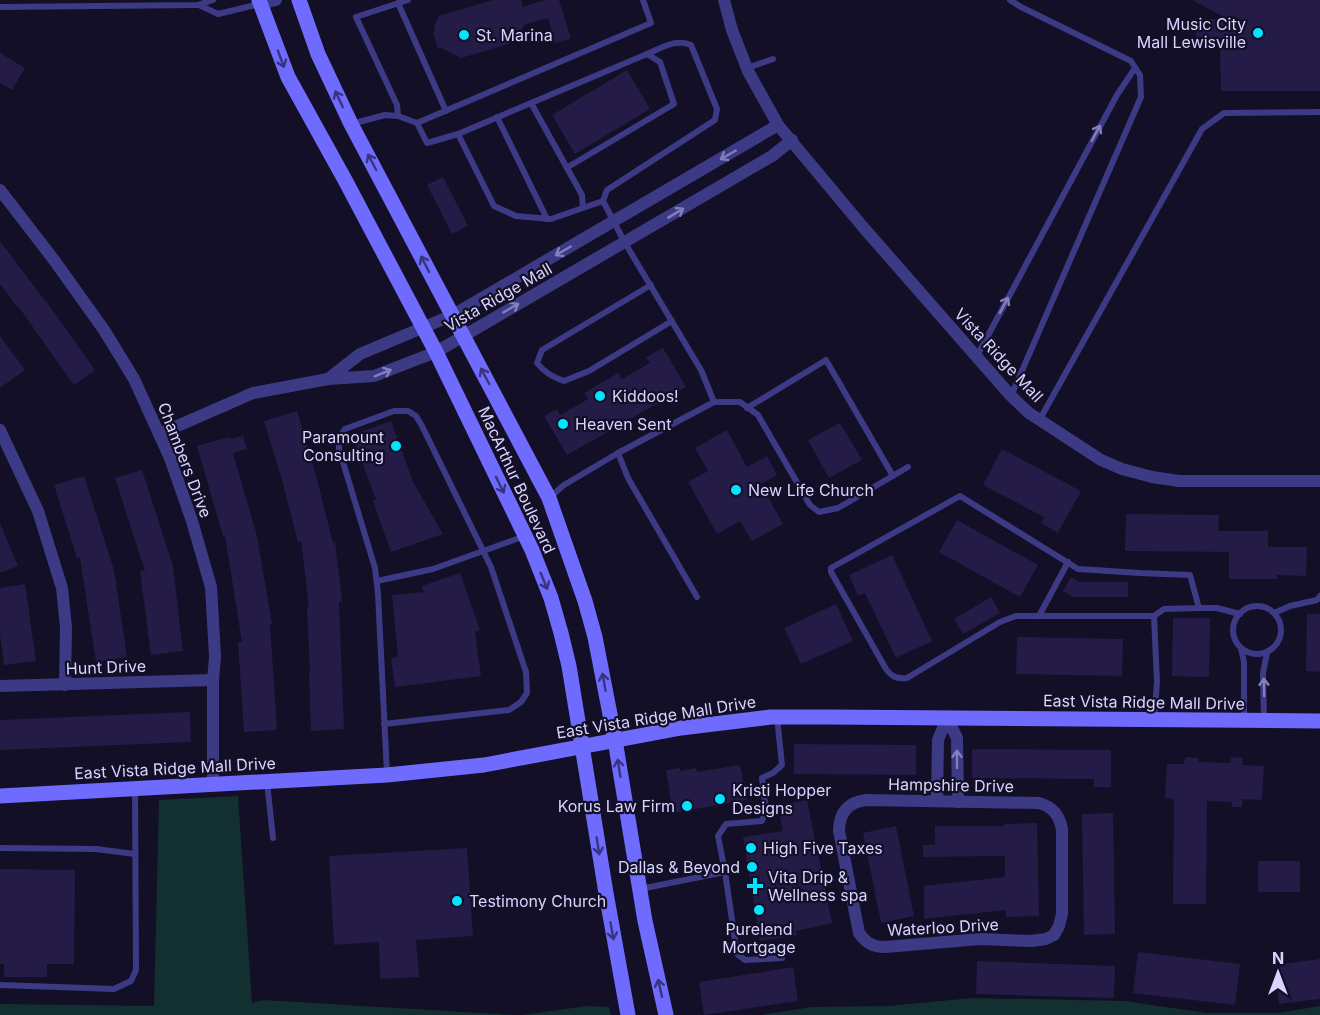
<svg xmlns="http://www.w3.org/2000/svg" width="1320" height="1015" font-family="Inter,sans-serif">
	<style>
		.green { fill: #12302f }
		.building { fill: #241b47 }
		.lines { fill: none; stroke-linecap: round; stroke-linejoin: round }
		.service { stroke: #3d3a85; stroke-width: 6 }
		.minor { stroke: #3d3a85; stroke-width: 12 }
		.secondary { stroke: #6f6bff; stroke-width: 15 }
		.oneway { stroke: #38347d }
		.oneway2 { stroke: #837fbc }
		.poi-dot { fill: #00e5ff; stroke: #130f26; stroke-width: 2 }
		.labels { text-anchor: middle; stroke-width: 4.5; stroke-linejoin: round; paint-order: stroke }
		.poi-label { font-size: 16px; fill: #d9d4ff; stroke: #130f26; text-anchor: start }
		.street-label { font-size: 16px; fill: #d9d4ff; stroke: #130f26 }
	</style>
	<rect width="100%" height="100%" fill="#130f26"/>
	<g class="green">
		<path d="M238,796L252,1003L263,1000L516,1015H0V1004L154,1006L159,800Z"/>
		<path d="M972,998L1124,1001L1207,1013H1279L1320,1006V1015H761L812,1007L888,1006Z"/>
		<path d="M587,1006L609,1007L611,1015H523Z"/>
	</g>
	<g class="building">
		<path d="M493,0H521L523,7L545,0H559L571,39L555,43L548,18L524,25L515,42L461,58L441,48L438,49L433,32L435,31L434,26L439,16Z"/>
		<path d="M1192,0H1320V91H1221L1220,48H1196V19H1228Z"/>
		<path d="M0,53L25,68L12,90L0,83Z"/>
		<path d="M627,70L650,109L575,154L552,115Z"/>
		<path d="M443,177L468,226L452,234L427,185Z"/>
		<path d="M0,241L45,301V300L95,370L74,385L18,306L17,307L0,284Z"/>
		<path d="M0,336L25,370L0,388Z"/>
		<path d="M663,348L686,387L567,455L544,416L557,409L560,415L588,399L584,393L618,373L622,379L650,363L646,357Z"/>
		<path d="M297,411L317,479L333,543L335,542L342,601L339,602L344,729L311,731L309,672H310L307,607H309L301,541L298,542L282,480L264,421Z"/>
		<path d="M391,421L413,482L443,534L391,552L373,501L376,499L352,435Z"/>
		<path d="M840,423L862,460L829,478L808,440Z"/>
		<path d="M727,430L747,467L767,456L777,475L761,484L783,524L752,541L740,521L717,534L688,482L708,471L695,448Z"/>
		<path d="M243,436L247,449L233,453L257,536L272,624H270L277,730L244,732L238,642H242L225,536H223L197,446L229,437V439Z"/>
		<path d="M1002,449L1081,491L1058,533L1041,523L1044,517L983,485Z"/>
		<path d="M142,470L173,566L183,651L151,655L140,571H145L115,478Z"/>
		<path d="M84,476L114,570L127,657L96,662L80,558H77L54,485Z"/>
		<path d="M1126,514L1219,515L1218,531H1268V547H1307L1306,576L1277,575V579H1229V552L1125,551Z"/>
		<path d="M957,520L1038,565L1020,597L939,552Z"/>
		<path d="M0,523L18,566L0,573Z"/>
		<path d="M892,555L932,641L896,658L865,593L858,596L849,575Z"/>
		<path d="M460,573L480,630L475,632L481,676L395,687L391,658L398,657L392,595L424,592L422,586Z"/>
		<path d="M1071,577L1079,582H1128V597H1073L1063,591Z"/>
		<path d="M25,584L36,661L4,665L0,635V588Z"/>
		<path d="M991,597L1000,613L963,634L954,619Z"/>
		<path d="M836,604L853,641L801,664L784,628Z"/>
		<path d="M1307,614H1320V672L1306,671Z"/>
		<path d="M1173,618H1210L1209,677L1172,676Z"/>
		<path d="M1017,637L1123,639L1122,676L1016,674Z"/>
		<path d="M190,712L191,742L0,750V720Z"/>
		<path d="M794,744L916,745V775L794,774Z"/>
		<path d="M972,749L1111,750V787H1094V779L972,778Z"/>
		<path d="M1185,757L1199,758L1198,762L1231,763V757L1243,758L1242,765L1264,766L1262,800L1242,799V807H1232V802L1207,801L1206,904H1173L1174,799L1165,798L1167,764H1184Z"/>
		<path d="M740,765L747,800L673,813L666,770L680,768V771L696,768L697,772Z"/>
		<path d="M807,800L832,923L796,931L797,935L760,941L743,837L783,831L778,806Z"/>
		<path d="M1113,813L1115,934L1084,935L1082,814Z"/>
		<path d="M1037,823L1039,916L1006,917V910L924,919V886L1005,877V856L923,857V845H935V826H1004V824Z"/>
		<path d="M896,826L914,916L881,923L863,833Z"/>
		<path d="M467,848L473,936L416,940L419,977L380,979L379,942L334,945L329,856Z"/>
		<rect x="1258" y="861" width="42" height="31"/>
		<path d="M0,869L75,870L74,964H47V977H4V964H0Z"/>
		<path d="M1138,952L1240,964L1235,1005L1133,993Z"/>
		<path d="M1320,959V999L1279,1004L1275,965Z"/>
		<path d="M977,961L1115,966L1114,998L976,994Z"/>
		<path d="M793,967L798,1001L704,1015L699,982Z"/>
	</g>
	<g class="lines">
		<g class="service">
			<path d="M1010,0L1021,7L1131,61L1140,75L1141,97L1011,396"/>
			<path d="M398,3L446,111"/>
			<path d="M199,5L218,14L260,4"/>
			<path d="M0,7L198,5L213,0"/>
			<path d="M647,54C662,48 676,38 691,45L717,109L715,120L607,190L603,201L625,243L701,370L714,402"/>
			<path d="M747,68L773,59"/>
			<path d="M531,103L582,195L583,207"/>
			<path d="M398,116L397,105L356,17L408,0"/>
			<path d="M497,117L547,219"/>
			<path d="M417,123L427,143L458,134L647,54L660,62L674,104L568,167"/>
			<path d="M351,124L385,115L398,116L417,123L651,23L643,0"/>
			<path d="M458,134L494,206L516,216L551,219L603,201"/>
			<path d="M651,285L542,350L537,363C545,373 553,377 564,381L589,371L672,321"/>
			<path d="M977,356L1117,95L1135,68"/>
			<path d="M747,408L826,360L893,476"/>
			<path d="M1040,419L1202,129L1224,113L1320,112"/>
			<path d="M618,453L628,478L697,597"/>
			<path d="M549,498L564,485L618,453L714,402H740L758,415L810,505L819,512L838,508L908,467"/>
			<path d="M377,581L433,569L525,536"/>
			<circle cx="1257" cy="630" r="24"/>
			<path d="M1199,608L1190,575L1140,573L1078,569L960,496L831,568V572L886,669C892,677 897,679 907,678L1000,622L1016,616H1154L1164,609L1199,608H1217L1240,614"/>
			<path d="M1274,613L1290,606L1317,600L1320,596"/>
			<path d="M1039,616L1068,562"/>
			<path d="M1154,616L1157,682L1154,720"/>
			<path d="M1241,648L1244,662V719"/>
			<path d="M1264,720L1263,673L1267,653"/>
			<path d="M384,724L509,710L521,702L527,693L526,672L491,567L422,426L416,416L408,411H394L345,429L339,438V449L375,568L378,594L387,774"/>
			<path d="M267,782L273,838"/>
			<path d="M0,848L96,849L135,854"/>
			<path d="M725,872L737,954L745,960L782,958"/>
			<path d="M640,889L725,872L718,836L726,824L762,821L766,811L762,778L773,773L782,765L777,717"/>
			<path d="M0,985L114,989L131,981L136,970L135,789"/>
		</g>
		<g class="minor">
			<path d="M724,0L732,30L748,71L778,125L863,227L1011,396L1029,413L1101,460L1122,469L1152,477L1179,481H1320"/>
			<path d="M260,4L276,0"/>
			<path d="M0,190L54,260L104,330L134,379L170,458L192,521L211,587L215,657L213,680V784"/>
			<path d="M328,379L360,354L453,315L778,125"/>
			<path d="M0,430L38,511L62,588L66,627L65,685"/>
			<path d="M159,434L253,393L328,379L374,376L436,352L772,156L792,140"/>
			<path d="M0,686L213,680"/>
			<path d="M947,718L957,738L958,802"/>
			<path d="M866,800L1039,803C1053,807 1059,815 1062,829V914L1059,926L1054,935L1046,939L1031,941L980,939L885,947C873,947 866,943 859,933L839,831C839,813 848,802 866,800Z"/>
			<path d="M937,801L938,740L947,718"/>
		</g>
		<g class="secondary">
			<path d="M259,0L288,77L345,180L436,352L532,550L551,598L561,633L569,666L606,893L628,1015"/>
			<path d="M299,0L318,54L351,124L549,498L585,601L595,637L615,740L645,921L666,1015"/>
			<path d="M0,796L387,775L484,765L681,728L771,717H827L1320,721"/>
		</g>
	</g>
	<defs><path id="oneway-shaft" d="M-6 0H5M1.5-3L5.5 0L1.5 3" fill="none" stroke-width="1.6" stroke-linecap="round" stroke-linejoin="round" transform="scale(1.5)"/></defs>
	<g class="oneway">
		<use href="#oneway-shaft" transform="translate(281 59) rotate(70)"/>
		<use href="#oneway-shaft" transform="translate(339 99) rotate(-115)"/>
		<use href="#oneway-shaft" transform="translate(372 162) rotate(-118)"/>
		<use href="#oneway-shaft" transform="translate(425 264) rotate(-117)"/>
		<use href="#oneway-shaft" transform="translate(485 376) rotate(-118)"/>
		<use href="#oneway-shaft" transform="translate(500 485) rotate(64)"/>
		<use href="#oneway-shaft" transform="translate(544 581) rotate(68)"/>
		<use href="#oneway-shaft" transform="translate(604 682) rotate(-100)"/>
		<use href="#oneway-shaft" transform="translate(619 768) rotate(-99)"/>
		<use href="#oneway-shaft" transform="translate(598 846) rotate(81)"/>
		<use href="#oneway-shaft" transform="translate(612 931) rotate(80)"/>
		<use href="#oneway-shaft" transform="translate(660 988) rotate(-103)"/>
	</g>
	<g class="oneway2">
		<use href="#oneway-shaft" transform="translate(1096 133) rotate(-62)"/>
		<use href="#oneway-shaft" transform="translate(728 155) rotate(150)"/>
		<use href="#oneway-shaft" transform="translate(676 213) rotate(-31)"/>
		<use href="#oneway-shaft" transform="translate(563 251) rotate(150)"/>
		<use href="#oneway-shaft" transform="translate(1004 305) rotate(-62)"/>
		<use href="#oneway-shaft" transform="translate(511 308) rotate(-30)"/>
		<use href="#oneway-shaft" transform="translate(383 373) rotate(-22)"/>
		<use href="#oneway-shaft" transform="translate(1264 687) rotate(-91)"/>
		<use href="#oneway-shaft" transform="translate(957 759) rotate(-90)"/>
	</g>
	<g class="poi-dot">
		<circle cx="1258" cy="33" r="6"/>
		<circle cx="464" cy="35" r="6"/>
		<circle cx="600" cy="396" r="6"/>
		<circle cx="563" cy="424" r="6"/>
		<circle cx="396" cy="446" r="6"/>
		<circle cx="736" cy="490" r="6"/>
		<circle cx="720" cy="799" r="6"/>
		<circle cx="687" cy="806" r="6"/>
		<circle cx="751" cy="848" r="6"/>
		<circle cx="752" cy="867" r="6"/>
		<path d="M752 877h6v6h6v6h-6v6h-6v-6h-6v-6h6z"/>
		<circle cx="457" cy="901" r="6"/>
		<circle cx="759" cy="910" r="6"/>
	</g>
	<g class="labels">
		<g class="poi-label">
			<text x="1246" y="30" text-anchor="end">Music City<tspan x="1246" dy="18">Mall Lewisville</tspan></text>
			<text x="476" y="41">St. Marina</text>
			<text x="612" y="402">Kiddoos!</text>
			<text x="575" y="430">Heaven Sent</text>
			<text x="384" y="443" text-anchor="end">Paramount<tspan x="384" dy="18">Consulting</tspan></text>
			<text x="748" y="496">New Life Church</text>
			<text x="732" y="796">Kristi Hopper<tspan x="732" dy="18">Designs</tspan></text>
			<text x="675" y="812" text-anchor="end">Korus Law Firm</text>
			<text x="763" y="854">High Five Taxes</text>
			<text x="740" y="873" text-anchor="end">Dallas &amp; Beyond</text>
			<text x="768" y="883">Vita Drip &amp;<tspan x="768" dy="18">Wellness spa</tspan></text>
			<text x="469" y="907">Testimony Church</text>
			<text x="759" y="935" text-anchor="middle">Purelend<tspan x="759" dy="18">Mortgage</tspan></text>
		</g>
		<g class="street-label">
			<text transform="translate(498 297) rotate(-30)" y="6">Vista Ridge Mall</text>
			<text transform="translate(999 355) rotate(47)" y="6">Vista Ridge Mall</text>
			<text transform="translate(185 460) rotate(69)" y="6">Chambers Drive</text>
			<text transform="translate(517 480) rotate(65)" y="6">MacArthur Boulevard</text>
			<text transform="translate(106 667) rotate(-2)" y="6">Hunt Drive</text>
			<text transform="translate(1144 702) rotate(1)" y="6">East Vista Ridge Mall Drive</text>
			<text transform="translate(656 717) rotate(-9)" y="6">East Vista Ridge Mall Drive</text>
			<text transform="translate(175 768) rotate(-3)" y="6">East Vista Ridge Mall Drive</text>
			<text transform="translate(951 785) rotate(1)" y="6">Hampshire Drive</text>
			<text transform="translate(943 927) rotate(-3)" y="6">Waterloo Drive</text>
		</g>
	</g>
	<g transform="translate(1278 973)" stroke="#130f26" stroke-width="4.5" paint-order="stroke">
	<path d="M0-4.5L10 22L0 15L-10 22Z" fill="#d9d4ff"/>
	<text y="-9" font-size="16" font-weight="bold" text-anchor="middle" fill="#d9d4ff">N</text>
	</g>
</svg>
